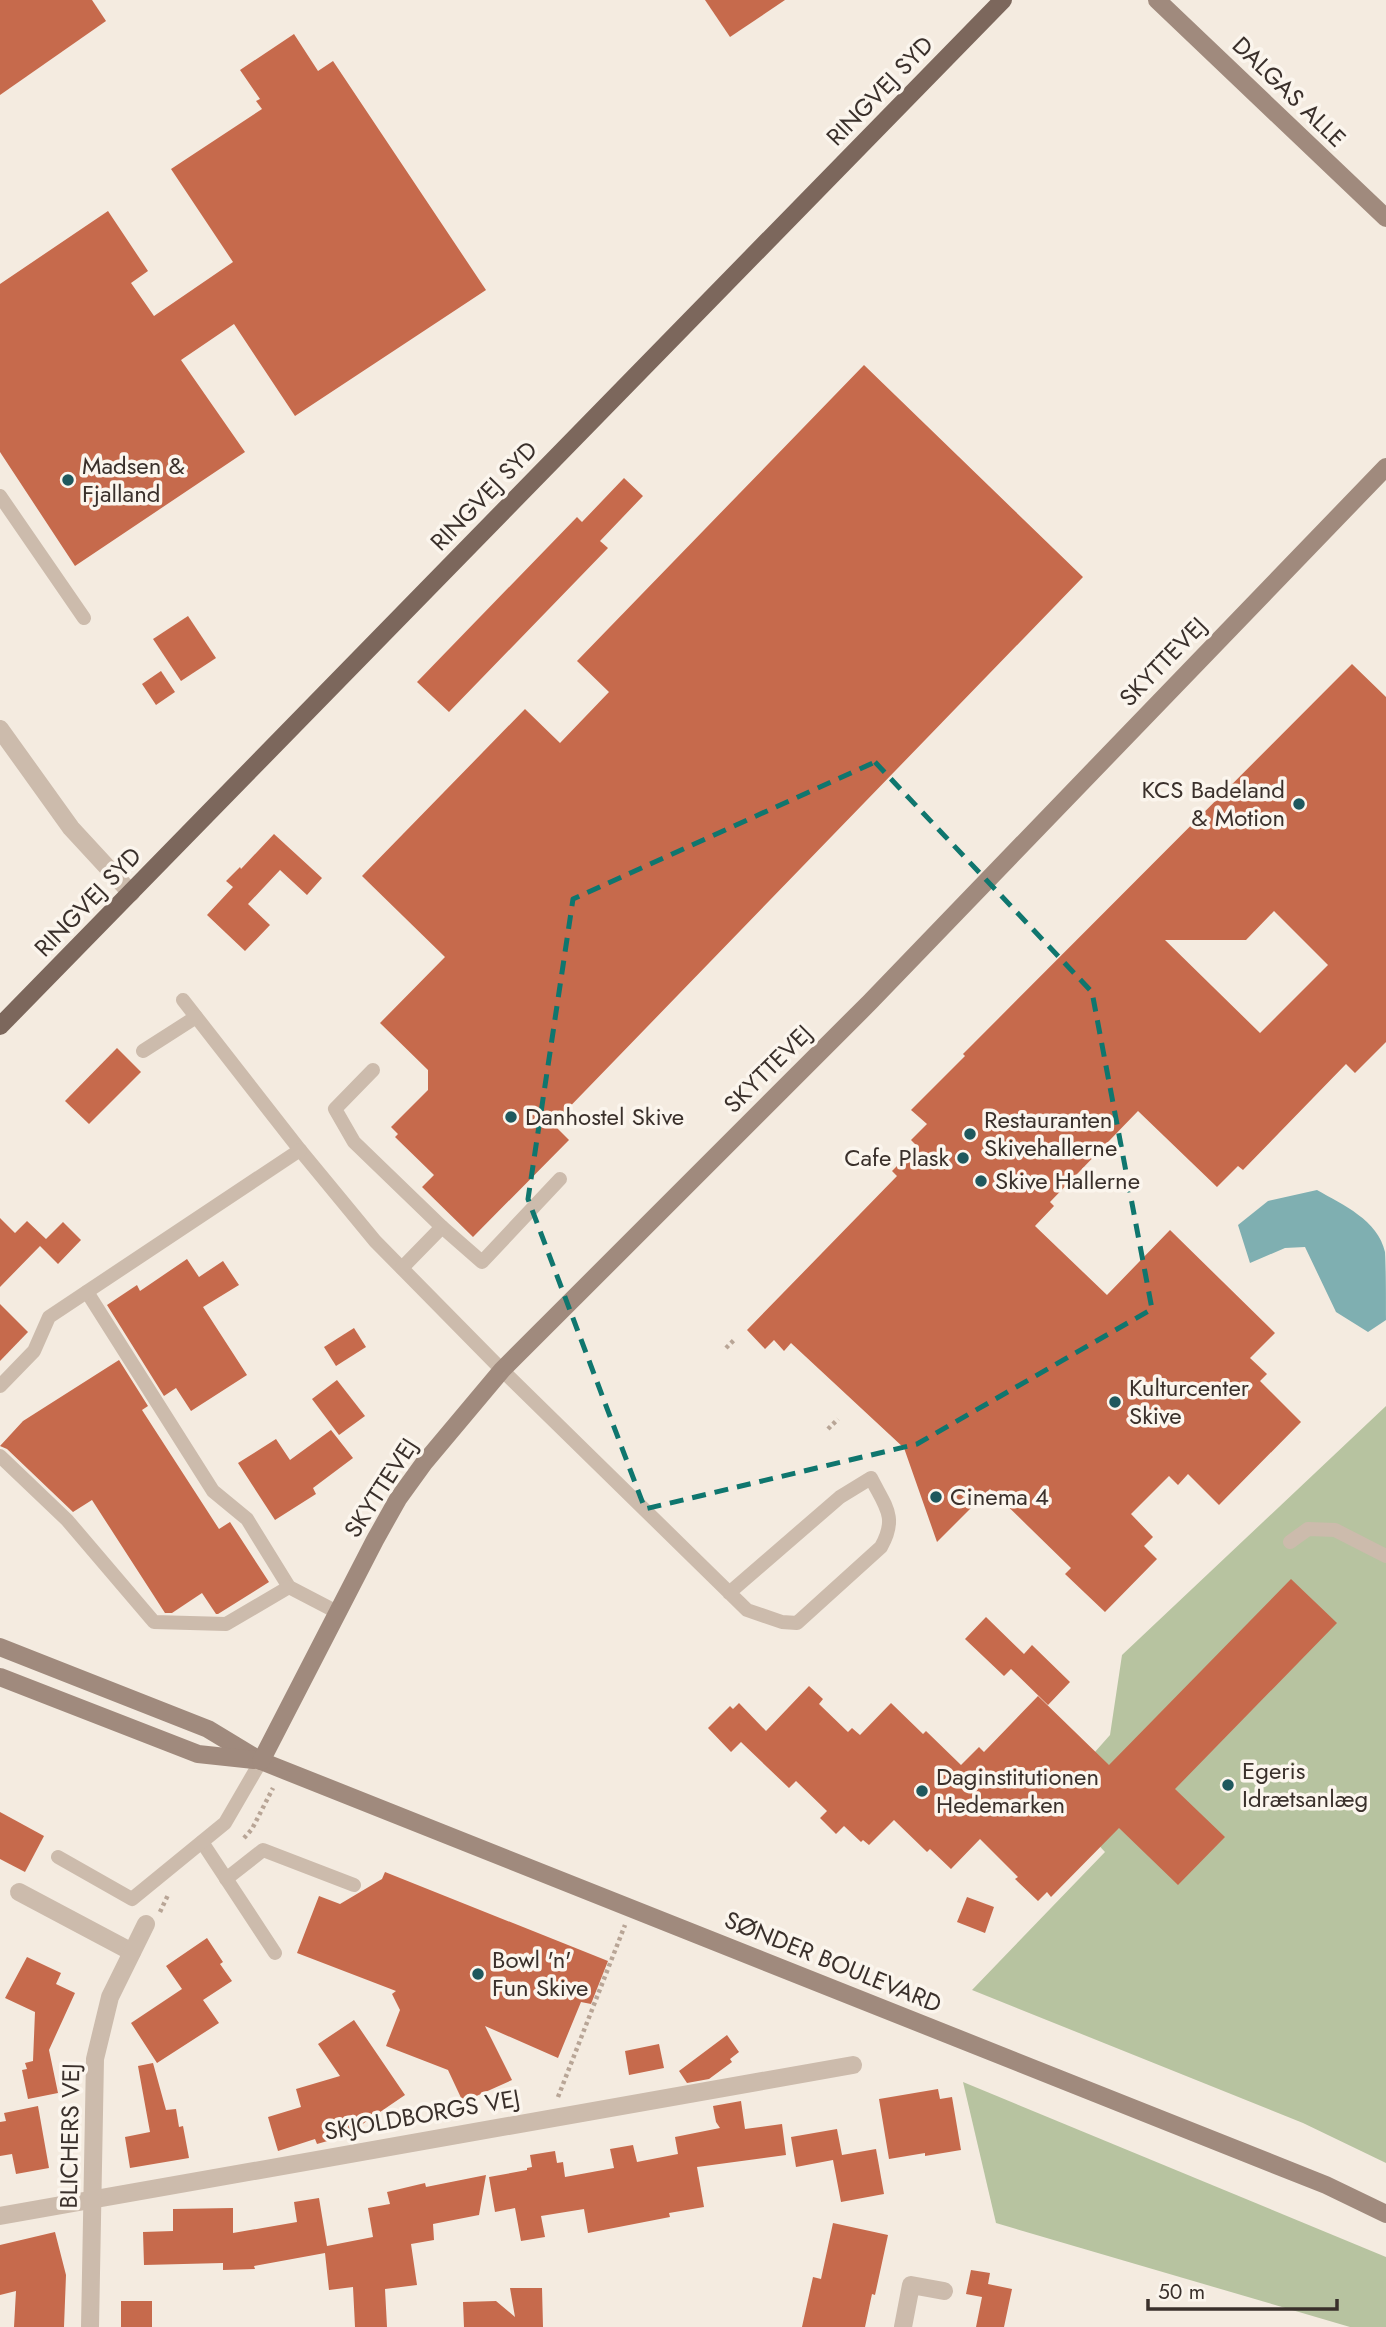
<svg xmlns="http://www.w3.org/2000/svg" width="1386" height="2327" font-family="Jost,sans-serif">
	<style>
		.green { fill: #b7c3a0 }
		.water { fill: #7fafb1 }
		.building { fill: #c66a4c; fill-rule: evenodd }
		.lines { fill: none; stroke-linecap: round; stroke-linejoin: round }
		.path { stroke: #b8a596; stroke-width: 4.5; stroke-dasharray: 3.5 3.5; stroke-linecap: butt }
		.lane { stroke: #ccbbac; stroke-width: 14 }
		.street { stroke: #ccbbac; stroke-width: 18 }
		.secondary { stroke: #a08a7d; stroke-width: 18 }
		.primary { stroke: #7c675c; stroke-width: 18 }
		.marked { fill: none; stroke: #0f766e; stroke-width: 5; stroke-dasharray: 14 9; stroke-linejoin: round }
		.poi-dot { fill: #1f585d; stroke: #fbf5ed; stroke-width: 2.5 }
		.labels { text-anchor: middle; stroke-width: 7; stroke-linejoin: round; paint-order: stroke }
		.street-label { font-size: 24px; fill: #3a302b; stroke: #fbf5ed }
		.poi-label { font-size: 24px; fill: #3a302b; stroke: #fbf5ed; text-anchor: start }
	</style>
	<rect width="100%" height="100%" fill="#f4ebe0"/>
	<g class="green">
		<path d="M1386,1406V2163L1303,2123L972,1990L1105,1852L1078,1823L1071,1779L1110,1735L1122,1655Z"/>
		<path d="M963,2082L1386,2257V2327H1350L996,2223Z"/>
	</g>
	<path class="water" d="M1317,1190C1343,1205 1378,1220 1385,1252C1386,1271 1386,1300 1386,1320L1368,1332L1336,1312L1305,1247L1285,1248L1250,1263L1238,1225L1268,1201Z"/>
	<g class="building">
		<path d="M0,0H92L106,21L0,95Z"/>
		<path d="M705,0H785L730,37Z"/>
		<path d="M294,34L318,71L333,61L486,290L295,416L234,324L181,360L245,452L75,566L0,452V284L108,211L148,271L131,283L154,316L233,262L171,169L262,109L256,101L260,99L240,70Z"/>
		<path d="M864,365L1083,577L553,1124L569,1140L473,1237L422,1187L434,1175L395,1137L398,1134L391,1127L428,1090V1070L380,1023L445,957L362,876L525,709L560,743L609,692L577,661Z"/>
		<path d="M624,478L643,496L600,541L608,548L449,712L417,682L577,517L582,522Z"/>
		<path d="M188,616L216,658L181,681L153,639Z"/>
		<path d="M1352,664L1386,697V1042L1355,1073L1346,1064L1243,1170L1238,1166L1217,1187L1138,1111L1050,1202L1054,1206L1035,1226L1107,1295L1170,1230L1275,1333L1250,1358L1267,1374L1260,1381L1301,1422L1219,1505L1188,1474L1178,1485L1169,1476L1131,1514L1153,1537L1144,1546L1157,1559L1105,1612L1065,1574L1071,1568L990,1489L937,1542L904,1448L791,1343L784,1351L774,1340L765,1349L747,1330L897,1176L892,1171L917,1146L911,1140L927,1124L911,1110L965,1056L963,1054ZM1274,911L1328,965L1260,1033L1165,940H1246Z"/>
		<path d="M161,671L175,692L156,705L142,684Z"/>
		<path d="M274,834L322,878L307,895L280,870L248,904L270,925L245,951L207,915L233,887L226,881L240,867L241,869Z"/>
		<path d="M117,1048L141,1072L89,1124L65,1101Z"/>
		<path d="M0,1218L15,1233L27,1221L46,1239L63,1222L81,1240L58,1264L40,1246L0,1287Z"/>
		<path d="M187,1259L199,1277L223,1261L239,1285L203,1307L247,1375L191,1411L176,1388L164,1396L107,1305L137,1285L140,1291Z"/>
		<path d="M0,1304L28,1332L0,1361Z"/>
		<path d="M354,1328L366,1347L336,1366L324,1347Z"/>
		<path d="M119,1360L148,1406L142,1410L219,1529L230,1522L269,1582L218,1614H216L202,1593L172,1613H165L92,1500L73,1512L7,1449L0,1446L23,1421Z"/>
		<path d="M337,1380L365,1416L339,1435L312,1399Z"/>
		<path d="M331,1430L353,1458L313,1488L316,1494L275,1520L238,1463L276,1439L290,1460Z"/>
		<path d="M1291,1579L1337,1623L1175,1789L1225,1837L1178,1885L1119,1828L1051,1897L1047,1892L1038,1901L1015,1879L1018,1877L980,1839L951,1869L930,1849L927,1852L894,1820L869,1845L863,1840L861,1842L844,1826L836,1834L820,1818L827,1811L796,1781L789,1788L741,1742L731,1752L708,1728L730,1706L733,1709L739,1703L766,1731L809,1686L823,1699L819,1704L848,1732L852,1728L860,1735L891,1703L923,1734L926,1731L961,1765L979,1747L984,1752L1038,1696L1109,1765Z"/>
		<path d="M986,1617L1024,1654L1032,1645L1070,1682L1048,1705L1011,1669L1004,1676L965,1639Z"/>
		<path d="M0,1812L44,1836L25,1872L0,1859Z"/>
		<path d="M385,1872L608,1961L591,2004L581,2002L558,2058L485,2026L512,2080L463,2102L448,2070L386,2046L400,2010L392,1994L396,1991L297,1953L319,1896L340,1904L382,1879Z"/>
		<path d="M967,1897L994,1907L985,1933L957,1922Z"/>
		<path d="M207,1938L223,1962L220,1964L232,1981L203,2000L219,2023L157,2063L131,2023L182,1989L166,1966Z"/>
		<path d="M27,1957L61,1973L56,1984L75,1993L49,2050L58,2093L28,2099L22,2070L27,2069L25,2063L33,2061L35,2012L5,1998Z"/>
		<path d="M354,2020L405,2095L345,2136L317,2144L315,2139L278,2151L268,2117L301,2107L296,2089L340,2076L318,2044Z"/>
		<path d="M727,2035L739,2052L730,2059L732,2062L709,2079L687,2083L679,2071Z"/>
		<path d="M659,2044L664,2068L629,2075L625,2051Z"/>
		<path d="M153,2063L166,2110L176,2109L179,2127L183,2126L189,2158L130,2168L125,2137L150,2132L138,2066Z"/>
		<path d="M938,2089L940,2099L952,2097L961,2150L925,2156V2153L889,2159L879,2099Z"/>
		<path d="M741,2101L745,2129L782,2124L786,2155L697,2167L704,2207L669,2213L670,2217L588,2233L584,2209L541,2216L545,2237L521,2241L515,2208L495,2212L489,2177L527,2170V2168L532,2167L530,2155L555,2151L557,2163L563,2162L565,2177L614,2168L610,2149L633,2145L637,2162L678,2154L675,2137L720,2128L716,2122L713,2106Z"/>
		<path d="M38,2106L49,2168L16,2174L12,2154L0,2156V2122L6,2121L4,2113Z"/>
		<path d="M837,2129L842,2155L876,2149L884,2194L841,2202L833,2160L796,2167L791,2137Z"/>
		<path d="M486,2175L479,2215L433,2224L434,2240L411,2244L417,2285L385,2289L387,2327H355L353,2287L329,2290L325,2253L254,2266L255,2269L223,2270V2263L144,2265L143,2232L173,2231V2209L233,2208V2233L297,2222L294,2202L319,2198L327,2246L373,2237L368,2208L390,2204L387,2192L425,2183L426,2187Z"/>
		<path d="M833,2223L888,2235L875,2295L872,2294L865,2327H802L813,2277L821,2279Z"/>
		<path d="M55,2232L66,2275L64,2327H14L16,2291L0,2295V2245Z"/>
		<path d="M971,2270L990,2273L988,2284L1012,2289L1004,2327H976L982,2297L966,2294Z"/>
		<path d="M510,2288H542L543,2327H464L463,2302L496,2301L515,2317Z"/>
		<rect x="121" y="2301" width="31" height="26"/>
	</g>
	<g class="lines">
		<g class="path">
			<path d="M726,1348L735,1339"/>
			<path d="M828,1429L838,1419"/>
			<path d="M244,1838L252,1829L273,1788"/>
			<path d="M160,1912L168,1895"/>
			<path d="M558,2097L625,1925"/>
		</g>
		<g class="lane">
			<path d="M0,496L84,618"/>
			<path d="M183,1000L300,1150L375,1241L502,1370L747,1610L782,1622L797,1623L881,1547C898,1517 885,1506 871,1478L840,1497L729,1593"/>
			<path d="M143,1051L196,1017"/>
			<path d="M373,1070L335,1109L354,1142L442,1227"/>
			<path d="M402,1268L442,1227L482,1262L560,1179"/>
			<path d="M87,1292L213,1491L247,1519L289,1587L337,1612"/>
			<path d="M0,1386L34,1351L49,1317L300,1150"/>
			<path d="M0,1456L67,1520L154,1622L226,1624L289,1587"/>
			<path d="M1290,1542L1308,1529L1335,1530L1386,1556"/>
			<path d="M202,1842L275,1953"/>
			<path d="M58,1857L132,1899L225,1823L261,1761"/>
			<path d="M226,1879L263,1850L354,1885"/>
		</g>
		<g class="street">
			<path d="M0,729L71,828L131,893"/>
			<path d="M19,1892L132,1952"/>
			<path d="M0,2216L853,2065"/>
			<path d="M90,2327L95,2059L110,1997L146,1924"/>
			<path d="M903,2327L911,2285L944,2291"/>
		</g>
		<g class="secondary">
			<path d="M1157,0L1386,218"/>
			<path d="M0,1647L208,1729L261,1761L1326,2185L1386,2214"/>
			<path d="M0,1677L198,1754L254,1760"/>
			<path d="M261,1761L375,1540L398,1499L424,1463L502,1370L870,1002L1386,467"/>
		</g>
		<path class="primary" d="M0,1026L1003,0"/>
	</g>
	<path class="marked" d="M875,762L1092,992L1152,1309L917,1444L645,1509L528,1199L573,899Z"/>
	<g class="poi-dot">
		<circle cx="68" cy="480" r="7"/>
		<circle cx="1299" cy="804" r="7"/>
		<circle cx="511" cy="1117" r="7"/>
		<circle cx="970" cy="1134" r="7"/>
		<circle cx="963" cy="1158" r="7"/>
		<circle cx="981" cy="1181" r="7"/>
		<circle cx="1115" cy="1402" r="7"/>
		<circle cx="936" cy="1497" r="7"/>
		<circle cx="1228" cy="1785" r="7"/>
		<circle cx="922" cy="1791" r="7"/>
		<circle cx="478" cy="1974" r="7"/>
	</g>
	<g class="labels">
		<g class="street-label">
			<text transform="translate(880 91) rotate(-46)" y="8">RINGVEJ SYD</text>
			<text transform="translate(1289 92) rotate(44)" y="8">DALGAS ALLE</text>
			<text transform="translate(484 496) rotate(-46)" y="8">RINGVEJ SYD</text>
			<text transform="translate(1163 662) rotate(-46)" y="8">SKYTTEVEJ</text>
			<text transform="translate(88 902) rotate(-46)" y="8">RINGVEJ SYD</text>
			<text transform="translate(768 1069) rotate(-45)" y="8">SKYTTEVEJ</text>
			<text transform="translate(381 1488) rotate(-57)" y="8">SKYTTEVEJ</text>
			<text transform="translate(833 1962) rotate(22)" y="8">SØNDER BOULEVARD</text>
			<text transform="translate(422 2115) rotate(-10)" y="8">SKJOLDBORGS VEJ</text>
			<text transform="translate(70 2136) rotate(-89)" y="8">BLICHERS VEJ</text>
		</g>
		<g class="poi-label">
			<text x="82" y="474">Madsen &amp;<tspan x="82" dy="28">Fjalland</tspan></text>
			<text x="1285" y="798" text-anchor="end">KCS Badeland<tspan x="1285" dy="28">&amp; Motion</tspan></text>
			<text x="525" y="1125">Danhostel Skive</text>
			<text x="984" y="1128">Restauranten<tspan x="984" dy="28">Skivehallerne</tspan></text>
			<text x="949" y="1166" text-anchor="end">Cafe Plask</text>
			<text x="995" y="1189">Skive Hallerne</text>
			<text x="1129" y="1396">Kulturcenter<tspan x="1129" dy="28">Skive</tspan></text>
			<text x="950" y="1505">Cinema 4</text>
			<text x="1242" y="1779">Egeris<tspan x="1242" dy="28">Idrætsanlæg</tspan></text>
			<text x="936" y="1785">Daginstitutionen<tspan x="936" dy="28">Hedemarken</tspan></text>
			<text x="492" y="1968">Bowl 'n'<tspan x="492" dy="28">Fun Skive</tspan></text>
		</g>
	</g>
	<path d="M1148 2299v10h189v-10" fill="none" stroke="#3a302b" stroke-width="3.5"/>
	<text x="1158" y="2299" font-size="21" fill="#3a302b" stroke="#fbf5ed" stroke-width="5" paint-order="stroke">50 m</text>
</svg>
